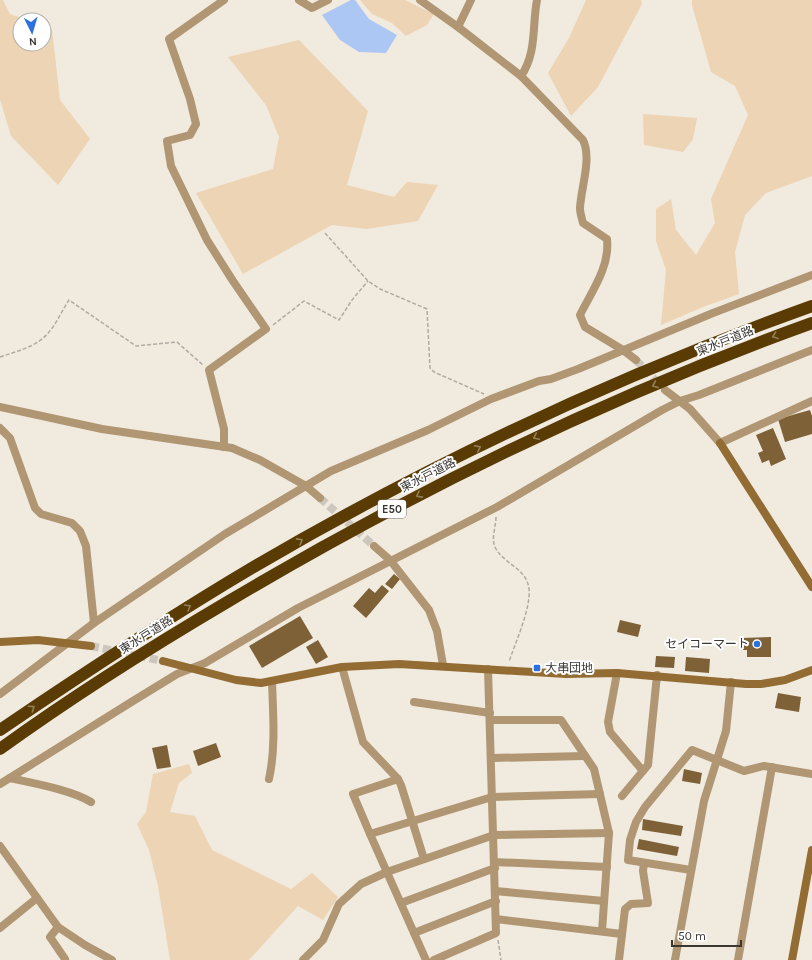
<svg xmlns="http://www.w3.org/2000/svg" width="812" height="960" font-family="Karla,'Noto Sans JP',sans-serif">
	<style>
		.green { fill: #edd4b4 }
		.water { fill: #acc7f4 }
		.building { fill: #7e6137 }
		.lines { fill: none; stroke-linecap: round; stroke-linejoin: round }
		.street-tunnel { stroke: #ccc6bd; stroke-width: 8; stroke-dasharray: 8 4; stroke-linecap: butt }
		.secondary-tunnel { stroke: #ccc6bd; stroke-width: 8; stroke-dasharray: 8 4; stroke-linecap: butt }
		.path { stroke: #b0aba2; stroke-width: 1.5; stroke-dasharray: 4 2; stroke-linecap: butt }
		.street { stroke: #b09672; stroke-width: 8 }
		.secondary { stroke: #926c33; stroke-width: 8 }
		.highway { stroke: #593b03; stroke-width: 12 }
		.oneway { stroke: #93805b }
		.poi-dot { fill: #2e71de; stroke: #fff; stroke-width: 1.5 }
		.labels { text-anchor: middle; stroke-width: 4; stroke-linejoin: round; paint-order: stroke }
		.shield { fill: #fff; stroke: #757370; stroke-width: 1 }
		.shield-label { font-size: 11px; font-weight: bold; fill: #3a3733 }
		.street-label { font-size: 12px; fill: #3a3733; stroke: #fff }
		.poi-label { font-size: 12px; fill: #3a3733; stroke: #fff; text-anchor: end }
	</style>
	<rect width="100%" height="100%" fill="#f1eadf"/>
	<g class="green">
		<path d="M0,0H3L10,14L27,20H20V44H44V26L52,29L60,100L90,139L58,185L11,136L0,99Z"/>
		<path d="M360,0H405L434,14L427,25L406,36L392,23L372,14Z"/>
		<path d="M586,0H641L642,4L598,87L571,116L548,73L569,38Z"/>
		<path d="M692,0H812V176L766,193L745,215L735,252L739,294L703,307L661,325L666,270L656,241V209L671,199L676,230L696,255L715,223L711,199L748,115L735,86L711,72L692,5Z"/>
		<path d="M299,40L368,111L347,185L394,197L407,182L438,185L418,221L367,229L332,225L243,274L196,193L273,169L279,137L266,105L228,57Z"/>
		<path d="M643,114L697,118L693,139L683,152L644,145Z"/>
		<path d="M189,764L192,773L179,783L170,812L195,816L212,850L291,889L312,873L338,897L323,920L298,906L249,960H170L158,886L149,850L137,824L146,812L153,774Z"/>
	</g>
	<path class="water" d="M351,0H355L369,19L397,35L386,53L359,52L340,40L322,15Z"/>
	<g class="building">
		<path d="M810,410L812,416V434L785,442L778,419Z"/>
		<path d="M773,428L786,459L771,466L769,460L762,463L758,453L763,451L756,435Z"/>
		<path d="M394,574L400,579L392,589L385,584Z"/>
		<path d="M382,585L389,591L366,618L353,606L369,588L375,593Z"/>
		<path d="M300,616L313,638L262,668L249,646Z"/>
		<path d="M620,620L641,625L638,637L617,632Z"/>
		<path d="M771,637V657H747V650H743L742,638Z"/>
		<path d="M318,640L328,657L316,664L306,647Z"/>
		<path d="M656,656L675,657L674,668L655,667Z"/>
		<path d="M686,657L710,659L709,673L685,671Z"/>
		<path d="M778,693L801,697L799,712L775,708Z"/>
		<path d="M216,743L221,757L198,766L193,751Z"/>
		<path d="M167,745L171,767L157,769L152,748Z"/>
		<path d="M684,769L702,773L700,784L682,781Z"/>
		<path d="M643,819L683,826L681,836L642,830Z"/>
		<path d="M639,839L679,847L677,856L637,849Z"/>
	</g>
	<g class="lines">
		<g class="street-tunnel">
			<path d="M636,360L660,385"/>
			<path d="M320,498L374,546"/>
		</g>
		<path class="secondary-tunnel" d="M91,646L163,661"/>
		<g class="path">
			<path d="M325,233L368,281L380,289L427,309L430,368L434,372L484,394"/>
			<path d="M273,325L304,301L339,320L352,300L368,281"/>
			<path d="M0,357C17,351 37,347 49,332C57,323 62,310 69,300L136,346L177,342L203,365"/>
			<path d="M496,517C496,526 491,539 495,547C503,564 527,568 529,589C531,609 515,643 509,662"/>
			<path d="M498,940L501,960"/>
		</g>
		<g class="street">
			<path d="M299,0L312,8L328,0"/>
			<path d="M420,0L458,27L521,76L583,140C592,158 581,188 580,208C580,213 582,219 583,223L607,239C610,267 592,291 580,315L585,327L623,350L636,360"/>
			<path d="M458,27L471,0"/>
			<path d="M521,76C537,53 532,26 537,0"/>
			<path d="M665,390L690,409L720,443L812,401"/>
			<path d="M0,407L102,429L232,448L260,460L306,486L320,498"/>
			<path d="M0,428L10,438L35,508L41,514L72,523L80,531L86,546L94,623"/>
			<path d="M224,447V429L209,370L266,329L233,281L207,240L171,166L167,141L190,135L196,124L190,99L169,39L224,0"/>
			<path d="M374,546L390,560L429,610L437,631L443,665"/>
			<path d="M342,667L363,742L398,779L401,785L424,859"/>
			<path d="M617,673L608,722L610,732L643,771"/>
			<path d="M0,694L94,623L225,534L331,471L428,430L491,399L539,381L551,379L578,369L713,313L812,275"/>
			<path d="M414,702L490,713"/>
			<path d="M490,720H561L594,769L609,833L602,931"/>
			<path d="M491,758L585,756"/>
			<path d="M10,778C32,783 72,790 91,802"/>
			<path d="M269,779C276,747 273,714 272,681"/>
			<path d="M0,784L133,701L177,674L205,663L298,608L497,507L662,410L680,401L699,395L812,350"/>
			<path d="M622,796L648,765L657,675"/>
			<path d="M370,834L353,794L398,779"/>
			<path d="M0,846L58,927L85,945L112,960"/>
			<path d="M494,862L607,867"/>
			<path d="M691,870L628,860L630,840L636,822L645,807L692,750L744,771L764,766L812,774"/>
			<path d="M495,891L604,901"/>
			<path d="M401,903L495,868"/>
			<path d="M496,919L622,934"/>
			<path d="M58,927L50,937L65,959"/>
			<path d="M0,928L37,898"/>
			<path d="M414,933L496,901"/>
			<path d="M303,960L323,940L339,904L361,884L387,872L494,835L609,833"/>
			<path d="M426,960L370,834L492,797L600,794"/>
			<path d="M434,960L496,933L488,669"/>
			<path d="M619,960L625,909L631,904L648,903L643,871L644,863"/>
			<path d="M675,960L704,801L726,731L731,682"/>
			<path d="M738,960L772,767"/>
		</g>
		<g class="secondary">
			<path d="M720,443L812,587"/>
			<path d="M0,642L38,640L91,646"/>
			<path d="M163,661L236,680L261,683L342,667L399,664L566,674L617,673L746,684H761L785,680L812,670"/>
			<path d="M792,960L812,850"/>
		</g>
		<g class="highway">
			<path d="M0,730C84,673 169,617 257,565C433,462 620,375 812,306"/>
			<path d="M0,749C73,696 151,647 229,601C414,491 609,396 812,323"/>
		</g>
	</g>
	<defs><path id="oneway-chevron" d="M-2-3.5L2.5 0L-2 3.5" fill="none" stroke-width="1.6" stroke-linecap="round" stroke-linejoin="round"/></defs>
	<g class="oneway">
		<use href="#oneway-chevron" transform="translate(775 336) rotate(160)"/>
		<use href="#oneway-chevron" transform="translate(655 385) rotate(157)"/>
		<use href="#oneway-chevron" transform="translate(536 437) rotate(155)"/>
		<use href="#oneway-chevron" transform="translate(478 448) rotate(-26)"/>
		<use href="#oneway-chevron" transform="translate(419 495) rotate(152)"/>
		<use href="#oneway-chevron" transform="translate(300 541) rotate(-29)"/>
		<use href="#oneway-chevron" transform="translate(188 607) rotate(-31)"/>
		<use href="#oneway-chevron" transform="translate(32 708) rotate(-34)"/>
	</g>
	<g class="poi-dot">
		<circle cx="757" cy="644" r="4"/>
		<rect x="533" y="664" width="8" height="8" rx="2"/>
	</g>
	<g class="labels">
		<rect class="shield" x="378" y="500" width="28" height="18" rx="3"/>
		<g class="shield-label">
			<text x="392" y="513">E50</text>
		</g>
		<g class="street-label">
			<text transform="translate(725 341) rotate(-22)" y="4">東水戸道路</text>
			<text transform="translate(428 475) rotate(-27)" y="4">東水戸道路</text>
			<text transform="translate(146 635) rotate(-32)" y="4">東水戸道路</text>
		</g>
		<g class="poi-label">
			<text x="749" y="648">セイコーマート</text>
			<text x="545" y="672" text-anchor="start">大串団地</text>
		</g>
	</g>
	<g transform="translate(32 32) rotate(175)"><circle r="19" fill="#ffffff" stroke="#b0afad"/>
	<path d="M0-3L7 15L0 10L-7 15Z" fill="#2e71de"/>
	<text y="-6" font-size="11" font-weight="bold" text-anchor="middle" fill="#3a3733">N</text>
	</g>
	<path d="M672 940v6h69v-6" fill="none" stroke="#3a3733" stroke-width="2"/>
	<text x="678" y="940" font-size="12" fill="#3a3733" stroke="#ffffff" stroke-width="3" paint-order="stroke">50 m</text>
</svg>
